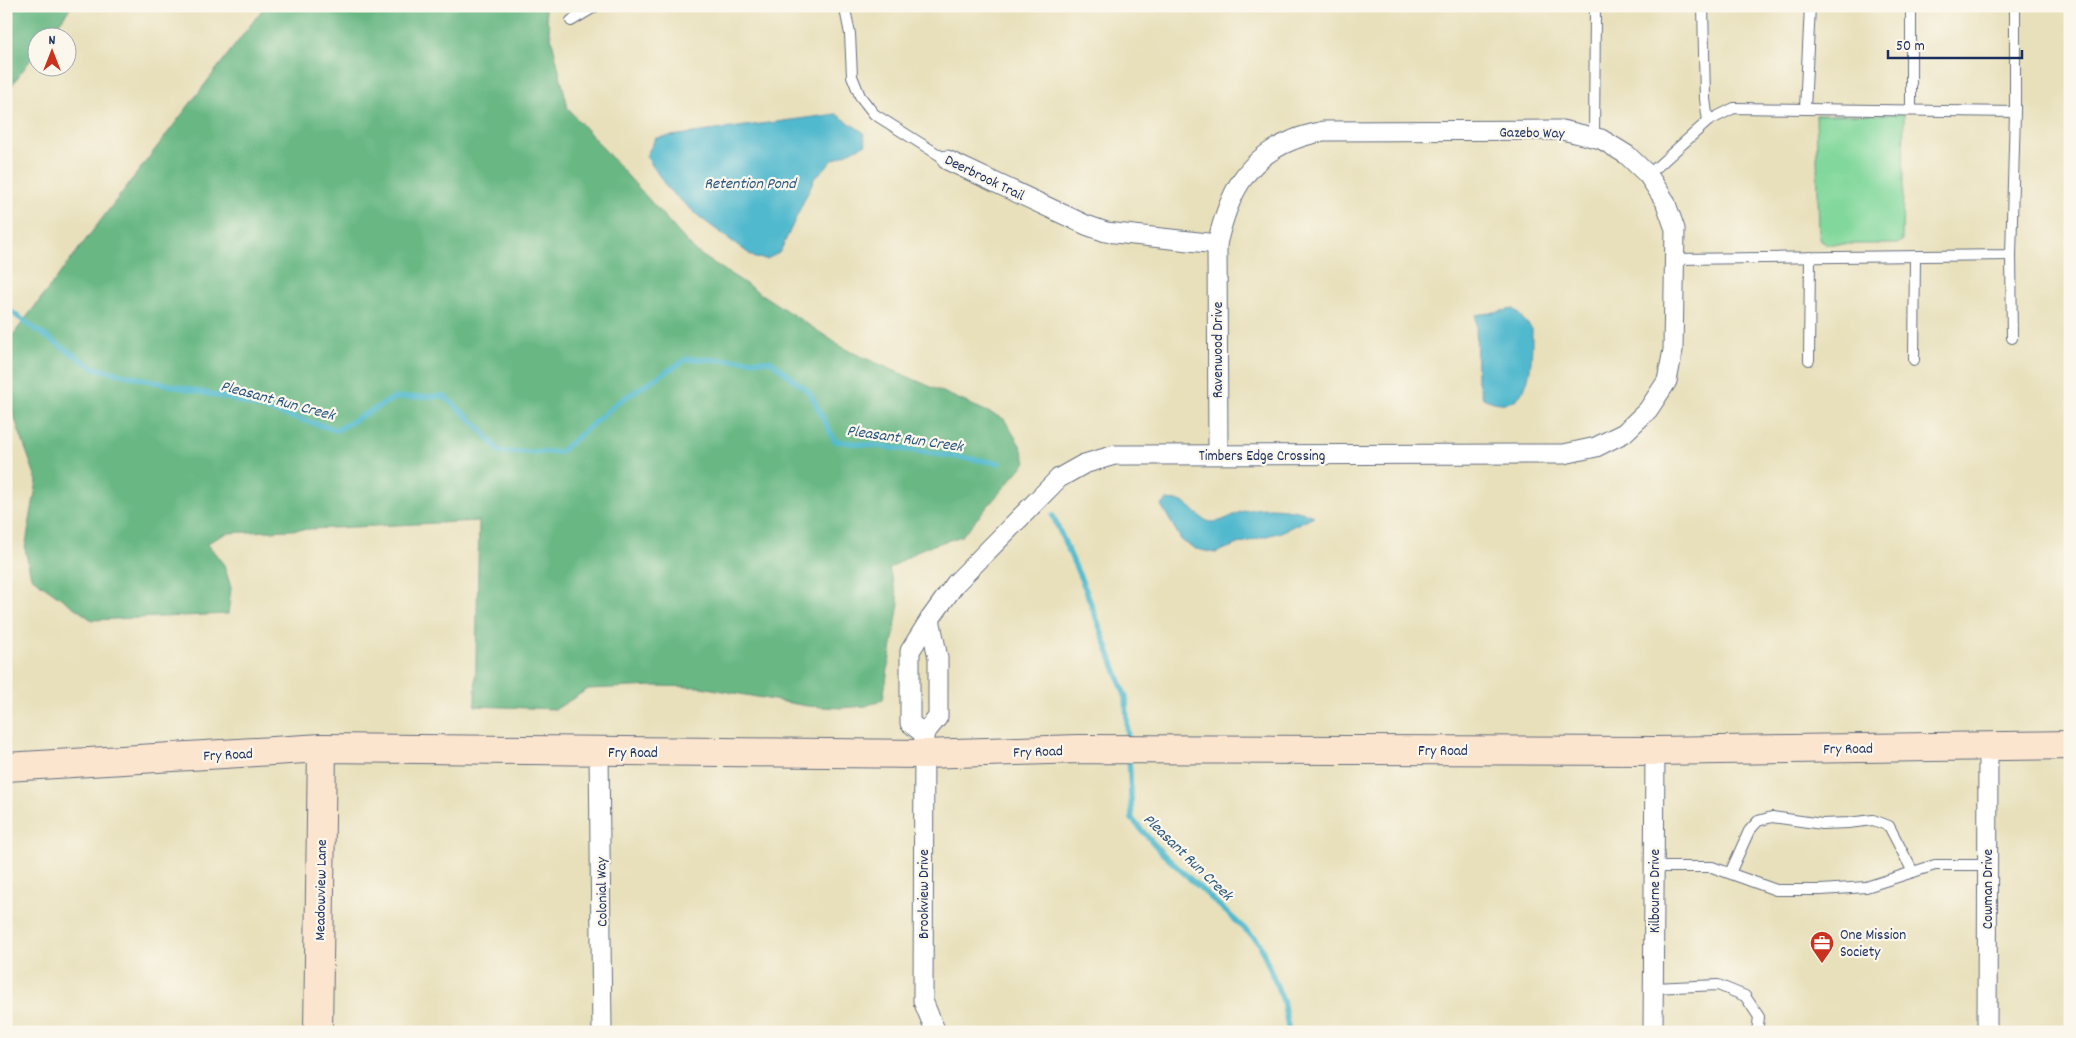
<svg xmlns="http://www.w3.org/2000/svg" width="2076" height="1038" font-family="Dekko,sans-serif">
	<style>
		.green { fill: #82d89c; stroke: #4e847d }
		.forest { fill: #69b884; stroke: #427471 }
		.water { fill: #51b9ce; stroke: #367496 }
		.lines { fill: none; stroke-linecap: round; stroke-linejoin: round }
		.stream { stroke: #51b9ce; stroke-width: 5.5 }
		.lane-casing { stroke: #636d7f; stroke-width: 12 }
		.street-casing { stroke: #636d7f; stroke-width: 21 }
		.secondary-casing { stroke: #636d7f; stroke-width: 30 }
		.lane { stroke: #fff; stroke-width: 10 }
		.street { stroke: #fff; stroke-width: 19 }
		.secondary { stroke: #fce5cf; stroke-width: 28 }
		.labels { text-anchor: middle; stroke-width: 4.5; stroke-linejoin: round; paint-order: stroke }
		.street-label { font-size: 15px; fill: #1b2f5e; stroke: #fbf7ec }
		.poi-label { font-size: 15px; fill: #1b2f5e; stroke: #fbf7ec; text-anchor: start }
		.water-label { font-size: 16px; font-style: italic; fill: #2b5880; stroke: #fbf7ec }
	</style>
	<rect width="100%" height="100%" fill="#fbf7ec"/>
	<filter id="ink" filterUnits="userSpaceOnUse"><feTurbulence type="fractalNoise" baseFrequency=".02" numOctaves="2"/><feDisplacementMap in="SourceGraphic" scale="10" xChannelSelector="R" yChannelSelector="G"/><feConvolveMatrix kernelMatrix="1 2 1 2 8 2 1 2 1" color-interpolation-filters="sRGB"/></filter>
	<filter id="wash" filterUnits="userSpaceOnUse"><feTurbulence type="fractalNoise" baseFrequency=".0096" numOctaves="4" result="noise"/><feDisplacementMap in="SourceGraphic" scale="20" xChannelSelector="R" yChannelSelector="G"/><feGaussianBlur stdDeviation="1.12" result="paint"/><feColorMatrix in="noise" values="0 0 0 0 0 0 0 0 0 0 0 0 0 0 0 0 0 1.4 0 .05"/><feComposite in="paint" operator="in"/></filter>
	<g filter="url(#wash)">
		<rect width="100%" height="100%" fill="#e8e0bb"/>
		<path class="green" d="M1904,114L1902,241L1897,244H1827L1821,241L1819,234L1816,115Z"/>
		<g class="forest">
			<path d="M6,6H72L48,37L38,38L37,51L6,93Z"/>
			<path d="M265,6H544L568,109L695,251L847,350L1004,419L1021,447L1026,462L962,536L921,549L889,569L899,603L883,699L866,706L841,708L807,706L701,687L655,686L588,689L556,709L475,706L479,521L227,533L207,543L224,565L231,588L228,614L92,620L31,577L25,549L37,481L6,394V344Z"/>
		</g>
		<g class="water">
			<path d="M836,114L863,132L866,144L833,160L814,179L780,252L767,259L755,258L702,219L668,189L646,156L656,138Z"/>
			<path d="M1514,309L1532,329C1532,361 1533,421 1483,398L1477,378L1476,315Z"/>
			<path d="M1167,500C1171,501 1178,500 1182,502C1193,506 1199,520 1211,522C1221,523 1232,515 1241,512C1262,505 1294,508 1314,516L1281,532L1238,544L1215,553L1196,549L1182,541L1161,505Z"/>
		</g>
		<g class="lines">
			<g class="stream">
				<path d="M6,308L35,329L94,368L227,398L337,430L394,398L444,396L476,424L500,452H560L618,402L687,359L771,361L810,393L835,441L902,449L999,463"/>
				<path d="M1053,516L1085,588L1126,698L1128,742"/>
				<path d="M1129,756L1132,819L1163,854L1259,942L1283,1001L1289,1032"/>
			</g>
		</g>
	</g>
	<g filter="url(#ink)">
		<g class="lines">
			<defs>
				<g id="lane">
					<path d="M841,6L845,9L850,34L852,76L860,96L874,114L947,160"/>
					<path d="M1703,6L1705,99L1708,121"/>
					<path d="M571,21L596,6"/>
					<path d="M1805,109L1810,6"/>
					<path d="M1911,110V6"/>
					<path d="M2015,112V8"/>
					<path d="M1594,138L1595,10"/>
					<path d="M1648,175L1708,121L1734,108L2015,112L2011,255L1674,259"/>
					<path d="M2011,255L2012,338"/>
					<path d="M1809,360L1810,257"/>
					<path d="M1914,360L1915,256"/>
					<path d="M1654,867H1712L1776,890H1821L1866,887L1935,865H1987"/>
					<path d="M1730,873L1749,831L1758,821L1772,817L1822,824L1848,823L1873,820L1889,826L1913,872"/>
					<path d="M1654,988L1718,985L1745,996L1759,1017L1757,1032"/>
				</g>
				<g id="street">
					<path d="M947,160L1086,225L1106,232L1217,244"/>
					<path d="M930,619L938,658V717L924,734L923,1001L936,1032"/>
					<path d="M924,734L910,723V651L930,619L956,583L1059,478L1084,464L1115,455L1564,454L1596,447L1624,433L1648,410L1667,381L1673,350L1675,229L1665,201L1648,175L1627,155L1601,139L1562,130L1323,131C1313,134 1302,136 1293,140C1244,159 1228,197 1217,244L1218,455"/>
					<path d="M599,752L602,1032"/>
					<path d="M1653,1032L1655,751"/>
					<path d="M1987,1032L1988,747"/>
				</g>
				<g id="secondary">
					<path d="M6,767L322,748L924,754L1079,749L1655,751L2070,745"/>
					<path d="M318,1032L322,748"/>
				</g>
			</defs>
			<use href="#lane" class="lane-casing"/>
			<use href="#street" class="street-casing"/>
			<use href="#secondary" class="secondary-casing"/>
			<use href="#lane" class="lane"/>
			<use href="#street" class="street"/>
			<use href="#secondary" class="secondary"/>
		</g>
	</g>
	<defs>
		<symbol id="office-pin" viewBox="-11 -11 22 30"><path d="M0 17L-7.5 6A9.5 9.5 0 1 1 7.5 6Z" fill="#c8321e" stroke="#fbf7ec"/><path d="M-6-3h4V-5.5h4V-3h4V5H-6ZM-1-4.5V-3h2v-1.5ZM-6 0V1H6V0Z" fill="#fff"/></symbol>
	</defs>
	<g fill-rule="evenodd">
		<use href="#office-pin" x="1808" y="929" width="28" height="38"/>
	</g>
	<g class="labels">
		<g class="street-label">
			<text transform="translate(1532 132) rotate(1)" y="5">Gazebo Way</text>
			<text transform="translate(985 177) rotate(26)" y="5">Deerbrook Trail</text>
			<text transform="translate(1217 350) rotate(-90)" y="5">Ravenwood Drive</text>
			<text x="1262" y="460">Timbers Edge Crossing</text>
			<text transform="translate(1848 748) rotate(-1)" y="5">Fry Road</text>
			<text x="1443" y="755">Fry Road</text>
			<text transform="translate(1038 751) rotate(-2)" y="5">Fry Road</text>
			<text x="633" y="757">Fry Road</text>
			<text transform="translate(228 754) rotate(-3)" y="5">Fry Road</text>
			<text transform="translate(1987 889) rotate(-90)" y="5">Cowman Drive</text>
			<text transform="translate(320 890) rotate(-89)" y="5">Meadowview Lane</text>
			<text transform="translate(1654 891) rotate(-90)" y="5">Kilbourne Drive</text>
			<text transform="translate(601 892) rotate(-91)" y="5">Colonial Way</text>
			<text transform="translate(923 894) rotate(-90)" y="5">Brookview Drive</text>
		</g>
		<g class="poi-label">
			<text x="1840" y="939">One Mission<tspan x="1840" dy="17">Society</tspan></text>
		</g>
		<g class="water-label">
			<text x="750" y="188">Retention Pond</text>
			<text transform="translate(278 399) rotate(15)" y="6">Pleasant Run Creek</text>
			<text transform="translate(905 437) rotate(8)" y="6">Pleasant Run Creek</text>
			<text transform="translate(1189 856) rotate(44)" y="6">Pleasant Run Creek</text>
		</g>
	</g>
	<rect width="2076" height="1038" fill="none" stroke="#fbf7ec" stroke-width="25"/>
	<g transform="translate(52 52)"><circle r="24" fill="#fbf7ec" stroke="#a1a7b3"/>
	<path d="M0-4L9 19L0 12L-9 19Z" fill="#c8321e"/>
	<text y="-8" font-size="14" font-weight="bold" text-anchor="middle" fill="#1b2f5e">N</text>
	</g>
	<path d="M1888 50v8h134v-8" fill="none" stroke="#1b2f5e" stroke-width="2.5"/>
	<text x="1896" y="50" font-size="15" fill="#1b2f5e" stroke="#fbf7ec" stroke-width="4" paint-order="stroke">50 m</text>
</svg>
